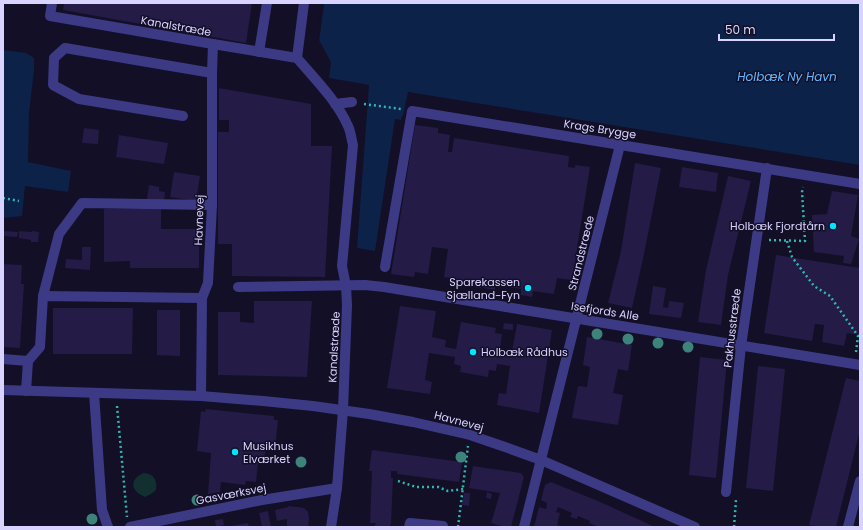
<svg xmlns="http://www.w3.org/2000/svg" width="863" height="530" font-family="Poppins,sans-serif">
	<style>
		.green { fill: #12302f }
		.water { fill: #0c2248 }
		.pier { fill: #130f26 }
		.building { fill: #241b47 }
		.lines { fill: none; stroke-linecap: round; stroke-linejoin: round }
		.path { stroke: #2fb8b0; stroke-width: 2.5; stroke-dasharray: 2 3; stroke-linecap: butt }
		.minor { stroke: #3d3a85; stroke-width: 10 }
		.tree { fill: #3d827b }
		.poi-dot { fill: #00e5ff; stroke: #130f26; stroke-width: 1.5 }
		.labels { text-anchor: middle; stroke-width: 3; stroke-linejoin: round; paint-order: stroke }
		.street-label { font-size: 11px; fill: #d9d4ff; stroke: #130f26 }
		.poi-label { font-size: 11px; fill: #d9d4ff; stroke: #130f26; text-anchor: end }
		.water-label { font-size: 12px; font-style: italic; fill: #62b6ff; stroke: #130f26 }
	</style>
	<rect width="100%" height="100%" fill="#130f26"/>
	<path class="green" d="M144,473C155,474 157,481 156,490L151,494L145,497C142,495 138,494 136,491C129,483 137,475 144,473Z"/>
	<g class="water">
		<path d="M324,3H860V165L408,92L403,116H402L401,120L395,119L375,251L357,248L369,85L329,78L331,62L319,40Z"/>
		<path d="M3,50L26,53L34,58V70L29,113L28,162L71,171L68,192L25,186L22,216L3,218Z"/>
	</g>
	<path class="pier" d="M322,3H324L319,40L317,37Z"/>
	<g class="building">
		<path d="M64,3H252L246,43L63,10Z"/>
		<path d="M219,88L311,104V146H332L325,277L232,276V244H218V132H229V120H219Z"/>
		<path d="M415,125L438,128V133L450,135L448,152H452L454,138L569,156L568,167L575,168V165L590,167L572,280L557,278L554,294L533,291L532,297L521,295V289L495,285V290L483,288L484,284L481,283V288L474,287L475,282L444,277L448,249L432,247L428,274L415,272L414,277L391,274Z"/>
		<path d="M84,128L99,130L98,144L82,143Z"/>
		<path d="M119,135L168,143L164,164L116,157Z"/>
		<path d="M635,163L661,168L644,254L632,308L608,303L621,251Z"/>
		<path d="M682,167L718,173L716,192L679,187Z"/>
		<path d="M174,172L200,176L196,201L170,197Z"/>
		<path d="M728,176L751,181L728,275L721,325L698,322L706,270Z"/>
		<path d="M149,185L159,187V191L165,192L164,202L147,199Z"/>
		<path d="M832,191L858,195L851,236L859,239L851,264L843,263L844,256L814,252L812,215L827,214Z"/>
		<path d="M104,209H161V229H199V268H130V261L104,262Z"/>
		<path d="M4,231L18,232L17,237L3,236Z"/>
		<path d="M19,231L32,232V231L39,232L38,242H31V240L19,238Z"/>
		<path d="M82,247H91L90,270L65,268L66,259L82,260Z"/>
		<path d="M776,255L860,268V335L847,333L844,346L822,342L824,325L815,324L812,341L764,333Z"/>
		<path d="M3,264L22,265L21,284H24L20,348L3,347Z"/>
		<path d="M653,286L666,288L663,307L668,308L669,301L684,303L681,318L649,314Z"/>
		<path d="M254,301H312L307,377L218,375V312H240V322L254,323Z"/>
		<path d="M400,306L436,311L432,337L446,340L445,347L456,349L461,322L496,328L495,333L502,334L500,349L512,351L517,324L552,330L539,413L497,405L499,393L506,394L510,366L497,364L496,371L489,370L488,377L460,372L461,366L454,364L455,357L429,353L425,380L432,382L430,394L387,388Z"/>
		<path d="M53,308H133L132,354H53Z"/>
		<path d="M157,310H180V356L157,355Z"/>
		<path d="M504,323L513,324V330L503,329Z"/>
		<path d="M587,337L632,345L628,371L618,369L613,393L623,395L618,425L572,418L578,386L587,387L590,367L583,365Z"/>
		<path d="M700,357L727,360L716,478L689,475Z"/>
		<path d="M758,366L785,369L773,491L746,488Z"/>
		<path d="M846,378L860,381V430L836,527H819L809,525Z"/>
		<path d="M206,409L274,416V420H278L275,449L266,448L263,464L258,463L256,482L246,481L245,485L221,482L220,492L208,494L211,453L197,451L201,411L205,412Z"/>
		<path d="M372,450L462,462L459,482L397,474V471H391V478H393L391,524L389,527H374L376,523H370L372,471H369Z"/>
		<path d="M473,466L521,473L524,477L511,527H505L491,523L500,493L469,488Z"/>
		<path d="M551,482L598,501L655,527H599L589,523L590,521L578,516L577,519L570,517L572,513L558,507L556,512L560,513L557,525L560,526V527H534L539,507L546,509L547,503L541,500L545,485Z"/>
		<path d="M487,492L492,494L491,499L486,498Z"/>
		<path d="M464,493H470L469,506L462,505Z"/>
		<path d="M288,506L298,507L304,508L308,512L309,518L308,527H287V519L277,521L275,510L288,507Z"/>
		<path d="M268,511L271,527H262L259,513Z"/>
		<path d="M223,519L224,525L216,527L215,520Z"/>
		<path d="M248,523L249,527H231V526Z"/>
	</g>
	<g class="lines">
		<g class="path">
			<path d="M364,104L401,109"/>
			<path d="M3,198L19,201"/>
			<path d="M769,240L805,241L802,192L803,187"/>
			<path d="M787,241L792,257L814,286L830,296L858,336L856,352"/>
			<path d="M117,406L127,517"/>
			<path d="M398,481L416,487H438L448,491L463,489"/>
			<path d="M458,527L468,446"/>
			<path d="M734,527L736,500"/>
		</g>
		<g class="minor">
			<path d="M52,3L50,16L213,44L297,58"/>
			<path d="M304,3L297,58C315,79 337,101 348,126C351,132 351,138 353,145L342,266L346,286L347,305L343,410L337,488L331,527"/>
			<path d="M259,52L267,3"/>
			<path d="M335,104L352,102"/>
			<path d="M183,116L79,99L53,85L54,58L65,48L212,73"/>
			<path d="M385,267L412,111L860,184"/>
			<path d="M238,287L365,285L384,287L860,365"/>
			<path d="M43,296L59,234L82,203L212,205"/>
			<path d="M3,359L28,361"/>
			<path d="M3,390L201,396L263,401L313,406L369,414L413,422L470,435L505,447L541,460L695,527"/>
			<path d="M26,391L28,361L40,347L43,296L202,298"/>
			<path d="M94,393L102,510L108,527"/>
			<path d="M201,396L202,298L208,283L212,205V73L213,44"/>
			<path d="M726,492L741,346L767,168"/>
			<path d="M130,527L262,500L337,488"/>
			<path d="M409,527L410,523L443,526"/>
			<path d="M524,527L620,145"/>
			<path d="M848,527L860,481"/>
		</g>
	</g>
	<g class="tree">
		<circle cx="597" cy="334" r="5.5"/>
		<circle cx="628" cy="339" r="5.5"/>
		<circle cx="658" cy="343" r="5.5"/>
		<circle cx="688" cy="347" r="5.5"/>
		<circle cx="461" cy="457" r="5.5"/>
		<circle cx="301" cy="462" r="5.5"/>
		<circle cx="197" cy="500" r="5.5"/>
		<circle cx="92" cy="519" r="5.5"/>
	</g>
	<g class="poi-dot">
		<circle cx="833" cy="226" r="4"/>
		<circle cx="528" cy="288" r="4"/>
		<circle cx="473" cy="352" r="4"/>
		<circle cx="235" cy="452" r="4"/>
	</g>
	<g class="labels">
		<g class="street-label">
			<text transform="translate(176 26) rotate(10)" y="4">Kanalstræde</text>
			<text transform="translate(600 129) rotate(9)" y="4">Krags Brygge</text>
			<text transform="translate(199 220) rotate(-88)" y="4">Havnevej</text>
			<text transform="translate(581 253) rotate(-76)" y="4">Strandstræde</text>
			<text transform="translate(605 311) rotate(9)" y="4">Isefjords Alle</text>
			<text transform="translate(732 328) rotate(-83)" y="4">Pakhusstræde</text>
			<text transform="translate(334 347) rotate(-87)" y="4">Kanalstræde</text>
			<text transform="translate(459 421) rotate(15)" y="4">Havnevej</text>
			<text transform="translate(231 494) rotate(-11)" y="4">Gasværksvej</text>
		</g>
		<g class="poi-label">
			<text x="825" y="230">Holbæk Fjordtårn</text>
			<text x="520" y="286">Sparekassen<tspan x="520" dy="13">Sjælland-Fyn</tspan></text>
			<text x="481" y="356" text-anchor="start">Holbæk Rådhus</text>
			<text x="243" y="450" text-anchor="start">Musikhus<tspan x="243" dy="13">Elværket</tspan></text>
		</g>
		<g class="water-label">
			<text x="787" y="81">Holbæk Ny Havn</text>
		</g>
	</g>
	<rect width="863" height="530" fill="none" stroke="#d9d4ff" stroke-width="8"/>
	<path d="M719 34v6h115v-6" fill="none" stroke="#d9d4ff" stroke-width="2"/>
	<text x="725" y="34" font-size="12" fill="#d9d4ff" stroke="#130f26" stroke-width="3" paint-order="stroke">50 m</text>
</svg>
